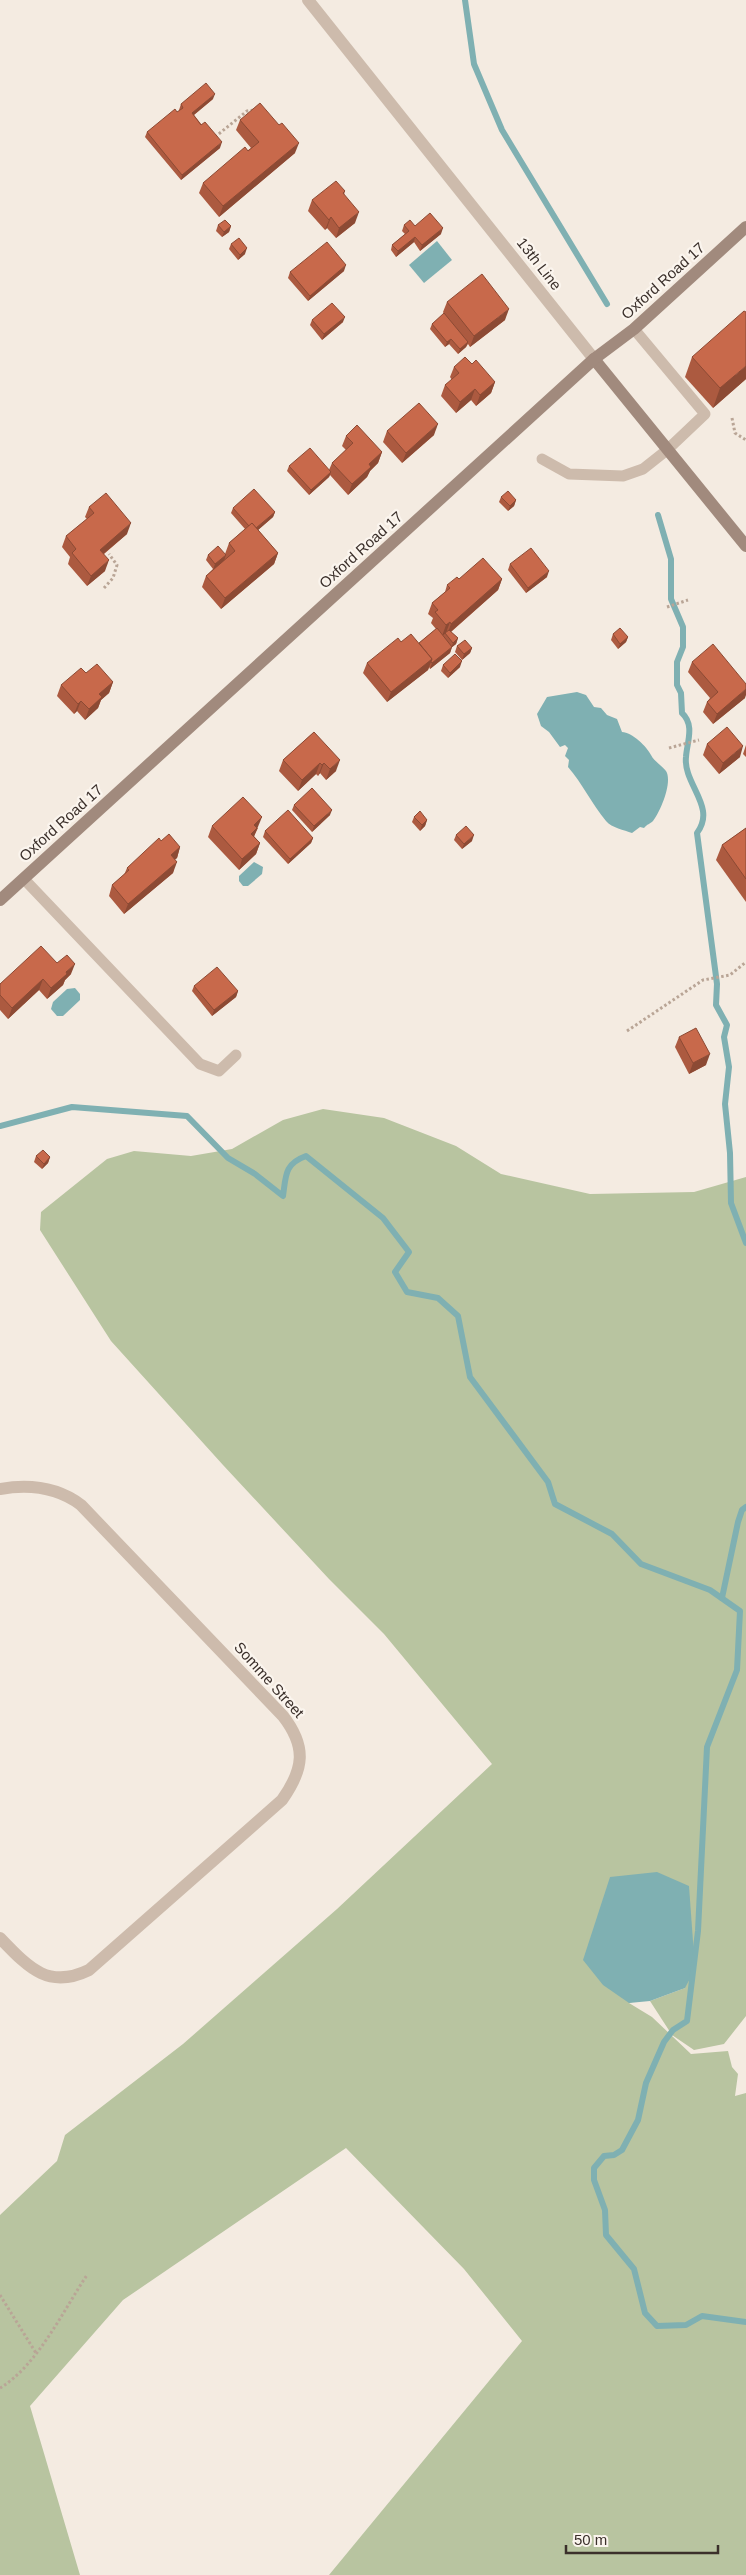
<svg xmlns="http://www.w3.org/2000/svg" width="746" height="2575" font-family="Helvetica,sans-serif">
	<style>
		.green { fill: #b8c4a0 }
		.water { fill: #7fb0b2 }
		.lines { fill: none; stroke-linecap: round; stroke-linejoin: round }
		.stream { stroke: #7fb0b2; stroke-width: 6 }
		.path { stroke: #b9a596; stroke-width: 3; stroke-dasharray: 2.5 2.5; stroke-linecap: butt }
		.lane { stroke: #cdbbac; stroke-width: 11 }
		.street { stroke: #cdbbac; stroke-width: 12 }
		.secondary { stroke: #a18a7d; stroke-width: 12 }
		.wall { fill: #ac5a40 }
		.shaded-wall { fill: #8c4a34 }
		.building { fill: #c8694b; stroke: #8c4a34 }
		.labels { text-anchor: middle; stroke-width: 4.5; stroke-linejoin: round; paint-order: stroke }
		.street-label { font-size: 15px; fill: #3b302b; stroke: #fbf5ee }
	</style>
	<rect width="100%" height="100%" fill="#f4ebe1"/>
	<path class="green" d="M323,1109L384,1118L456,1146L501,1174L590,1194L694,1192L746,1177V2016L724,2044L694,2050L672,2035L650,2001L685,1988L629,2003L652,2017L691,2054L728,2051L732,2067L738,2074L735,2096L746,2093V2575H329L522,2341L464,2269L346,2148L123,2300L30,2406L80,2575H0V2215L57,2161L65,2135L183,2044L337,1909L492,1764L384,1634L329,1579L223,1465L111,1341L40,1230L41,1212L107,1159L134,1151L191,1156L232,1149L283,1120Z"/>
	<g class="water">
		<path d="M437,241L452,260L424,283L409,265Z"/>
		<path d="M577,692L586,695L594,707L601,708L607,715L617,719L622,732C632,732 647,747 651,755C654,761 662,766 666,771C673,782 660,812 653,821C650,824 647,824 644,828L640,827L632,833C624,830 612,828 606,821C592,804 582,783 568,767L569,760L565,756L568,748L565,745L560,747L549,732L541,726L537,714L547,697Z"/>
		<path d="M254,862L263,867L262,874L248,886H243L239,881V876Z"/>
		<path d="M75,988L80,994V1000L63,1016H57L51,1009L53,1002L67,989Z"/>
		<path d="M657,1872L689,1886L695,1969L685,1988L650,2001L629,2003L603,1985L583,1960L610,1877Z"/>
	</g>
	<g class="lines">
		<g class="stream">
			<path d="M465,0L474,64L502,130L607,304"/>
			<path d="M658,515L671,559V599L683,627V647L677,662V685L681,693L682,713C695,725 687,742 686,757C683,784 717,807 697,833L717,984L716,1005L727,1025L724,1037L729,1067L725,1104L730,1153L731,1203L746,1243"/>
			<path d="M0,1126L72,1107L187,1116L228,1158L255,1174L283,1196C286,1176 284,1164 306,1156L383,1218L409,1252L395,1272L407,1292L438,1298L458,1316L470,1377L548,1482L555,1504L612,1534L641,1564L710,1590L740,1611L737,1670L707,1747L698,1931L687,2021L673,2030L664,2042L646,2083L638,2120L622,2150L614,2155L604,2156L594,2168V2180L605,2210L606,2235L634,2269L645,2313L657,2326L686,2325L702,2316L746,2322"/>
			<path d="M722,1598L738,1522L742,1510L746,1507"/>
		</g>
		<g class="path">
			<path d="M215,137L247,111L254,110"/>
			<path d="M732,418L735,433L746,440"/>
			<path d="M104,588L113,578L117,565L109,554"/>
			<path d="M667,607L688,600"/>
			<path d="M669,748L699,740"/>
			<path d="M627,1031L703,980L730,975L746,962"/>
			<path d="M0,2295L36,2353"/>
			<path d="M0,2388C37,2366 63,2311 87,2275"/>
		</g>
		<g class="lane">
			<path d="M542,459L569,474L623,476L643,469L667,450L705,414L634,329"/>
			<path d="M24,879L200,1064L219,1071L236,1055"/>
		</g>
		<g class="street">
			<path d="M308,0L594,359"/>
			<path d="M0,1489C29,1484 57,1487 81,1505L283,1716C307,1747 304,1769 282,1800L89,1970C48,1990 28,1967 0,1938"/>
		</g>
		<g class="secondary">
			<path d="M594,359L746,546"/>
			<path d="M0,900L594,359L634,329L746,227"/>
		</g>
	</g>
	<g class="wall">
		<path d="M213,99L194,115L220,148L181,180L145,137L147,132L177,112L179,111V110L181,104Z"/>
		<path d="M240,120L279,125L295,153L219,217L199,193L203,183L251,148L236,130Z"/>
		<path d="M345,191L344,195L355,223L336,238L327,228L325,230L308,211L312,200Z"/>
		<path d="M218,225L231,226L229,232L222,237L216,231Z"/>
		<path d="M404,225L415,226L441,234L420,251L414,242L396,257L391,250L392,245L405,234L402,231Z"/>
		<path d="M231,244L245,254L238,260L229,249Z"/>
		<path d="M344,271L308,301L288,278L290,272Z"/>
		<path d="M447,302L505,320L470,347L468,344L466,347L458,354L449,344L445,347L430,329L432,324L444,314L443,312Z"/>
		<path d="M312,320L343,322L322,340L310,325Z"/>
		<path d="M692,357L746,379L713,408L685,377Z"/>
		<path d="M472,364L495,382L491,393L476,406L471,400L456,413L441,396L445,385L452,380L450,377L454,367Z"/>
		<path d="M387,431L434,435L402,463L383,442Z"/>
		<path d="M346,436L382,452L378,463L370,471L367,477L348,495L330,475L329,477L309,495L287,471L289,466L329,470L332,463L346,450L342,446Z"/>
		<path d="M501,497L516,500L514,506L508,511L499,502Z"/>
		<path d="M89,507L127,534L104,554L105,571L87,586L68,564L70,557L62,547L66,536L87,519L85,517Z"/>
		<path d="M233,508L275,512L273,517L258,530L278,553L274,564L221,609L202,587L206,576L213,569L206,560L208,555L225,554L229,543L245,529L231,513Z"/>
		<path d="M510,564L547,577L526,593L508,570Z"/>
		<path d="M459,579H502L498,590L451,632L458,638L456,644L452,647L450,653L430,669L429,667L428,670L387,702L363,673L367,663L401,642L419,643L436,629L431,623L433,618L428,614L432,603L445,592L447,585Z"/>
		<path d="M613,634L628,637L626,642L618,649L611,640Z"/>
		<path d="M457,646L472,648L470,653L462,660L455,652Z"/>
		<path d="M692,662L745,698L713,724L703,712L707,702L710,698L688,672Z"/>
		<path d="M443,665L460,667L448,678L441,671Z"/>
		<path d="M86,673L113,682L109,693L101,700L98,708L85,720L77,711L74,714L57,696L61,685Z"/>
		<path d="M314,732L336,771L326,780L320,773L318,776L316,774L298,791L279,771L283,760Z"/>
		<path d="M707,744L740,757L719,774L703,755Z"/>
		<path d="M746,745V757L743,754Z"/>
		<path d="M294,805L330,815L312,832L292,810Z"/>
		<path d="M414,817L427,820L425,826L420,831L412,822Z"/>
		<path d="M212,826L258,828L254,836L260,843L256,854L239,870L208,837Z"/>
		<path d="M746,828V902L716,860L722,845Z"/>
		<path d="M265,831L313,838L311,843L288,864L263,837Z"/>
		<path d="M456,835L472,841L462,849L454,840Z"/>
		<path d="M161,841L180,847L177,858L175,859L173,873L124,914L109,896L112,885L124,875L127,868Z"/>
		<path d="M57,963L71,974L65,980L63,985L47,999L39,990L8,1019L0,1010V984Z"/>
		<path d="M194,986L238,991L236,997L212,1016L192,991Z"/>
		<path d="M679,1037L706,1065L689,1074L675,1047Z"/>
		<path d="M36,1156L50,1157L48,1163L42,1169L34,1162Z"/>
	</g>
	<g class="shaded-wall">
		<path d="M215,94L213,99L190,118L192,113Z"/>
		<path d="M222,142L220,148L181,180L182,175Z"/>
		<path d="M299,143L295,153L219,217L223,206Z"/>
		<path d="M359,212L355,223L336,238L339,228Z"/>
		<path d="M331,217L327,228L325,230L329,220Z"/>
		<path d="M231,226L229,232L222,237L224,232Z"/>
		<path d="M443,228L441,234L420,251L422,245Z"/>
		<path d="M415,237L414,242L396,257L398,251Z"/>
		<path d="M247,248L245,254L238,260L240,255Z"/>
		<path d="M346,265L344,271L308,301L310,296Z"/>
		<path d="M509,309L505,320L470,347L474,336Z"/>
		<path d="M345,317L343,322L322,340L324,334Z"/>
		<path d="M451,339L449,344L445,347L447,342Z"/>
		<path d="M468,342L466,347L458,354L460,349Z"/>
		<path d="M746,366V379L713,408L720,388Z"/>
		<path d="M495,382L491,393L476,406L480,395Z"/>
		<path d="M475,389L471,400L456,413L460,402Z"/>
		<path d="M438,424L434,435L402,463L406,453Z"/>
		<path d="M382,452L378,463L370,471L367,477L348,495L352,484L369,464Z"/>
		<path d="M331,472L329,477L309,495L311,490Z"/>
		<path d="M516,500L514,506L508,511L510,506Z"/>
		<path d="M275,512L273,517L251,536L253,531Z"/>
		<path d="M131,523L127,534L96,560L100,550Z"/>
		<path d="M278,553L274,564L221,609L225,598Z"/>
		<path d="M226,555L224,561L213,570L215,564Z"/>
		<path d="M109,560L105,571L87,586L91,576Z"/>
		<path d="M549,571L547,577L526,593L528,588Z"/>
		<path d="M502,579L498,590L447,635L451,624Z"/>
		<path d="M450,622L446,633L442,636L446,625Z"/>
		<path d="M628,637L626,642L618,649L620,644Z"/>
		<path d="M458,638L456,644L451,648L452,647L450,653L430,669L432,663L451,648L453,643Z"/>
		<path d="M472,648L470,653L462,660L464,654Z"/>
		<path d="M432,659L428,670L387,702L391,692Z"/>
		<path d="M462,661L460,667L448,678L450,673Z"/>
		<path d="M113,682L109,693L101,700L98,708L85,720L89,709L99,694Z"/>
		<path d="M746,689V695L745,698L713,724L717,714Z"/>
		<path d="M81,701L77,711L74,714L78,704Z"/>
		<path d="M743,746L740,757L719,774L723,763Z"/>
		<path d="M340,760L336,771L326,780L330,769Z"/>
		<path d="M320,763L316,774L298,791L302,780Z"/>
		<path d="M324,763L320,773L318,776L322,765Z"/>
		<path d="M332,810L330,815L312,832L314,826Z"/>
		<path d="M262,817L253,839L247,844L254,825Z"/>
		<path d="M427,820L425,826L420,831L422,825Z"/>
		<path d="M474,835L472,841L462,849L464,844Z"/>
		<path d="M313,838L311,843L288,864L290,859Z"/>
		<path d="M260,843L256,854L239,870L242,859Z"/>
		<path d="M180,847L177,858L167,866L171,855Z"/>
		<path d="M177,862L173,873L124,914L128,904Z"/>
		<path d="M75,964L71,974L65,980L63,985L47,999L51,988L66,972Z"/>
		<path d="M43,979L39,990L8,1019L12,1008Z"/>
		<path d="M238,991L236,997L212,1016L214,1010Z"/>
		<path d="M710,1054L706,1065L689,1074L693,1063Z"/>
		<path d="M50,1157L48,1163L42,1169L44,1164Z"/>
	</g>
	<g class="building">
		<path d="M206,83L215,94L192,113L201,125L205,122L222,142L182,175L147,132L175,109L177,112L183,108L181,104Z"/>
		<path d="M260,103L279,125L282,123L299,143L223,206L203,183L245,147L248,151L259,142L240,120Z"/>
		<path d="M336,181L345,191L343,193L359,212L339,228L331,217L329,220L312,200Z"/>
		<path d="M430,213L443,228L422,245L415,237L398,251L392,245L409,231L404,225L410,220L415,226Z"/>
		<path d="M225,220L231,226L224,232L218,225Z"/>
		<path d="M239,238L247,248L240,255L231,244Z"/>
		<path d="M327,242L346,265L310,296L290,272Z"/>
		<path d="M482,274L509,309L474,336L447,302Z"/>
		<path d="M332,303L345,317L324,334L312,320Z"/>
		<path d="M744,311L746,312V366L720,388L692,357Z"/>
		<path d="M444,313L468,342L460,349L451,339L447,342L432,324Z"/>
		<path d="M465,357L472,364L476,360L495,382L480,395L475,389L460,402L445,385L459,373L454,367Z"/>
		<path d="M419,403L438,424L406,453L387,431Z"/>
		<path d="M357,425L382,452L369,464L371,467L352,484L332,463L353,443L346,436Z"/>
		<path d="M310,448L331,472L311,490L289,466Z"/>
		<path d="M254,489L275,512L256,528L252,523L249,526L233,508Z"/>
		<path d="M508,491L516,500L510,506L501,497Z"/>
		<path d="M106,493L131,523L100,550L109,560L91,576L72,553L76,549L66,536L94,513L89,507Z"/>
		<path d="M252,523L278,553L225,598L206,576L235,551L229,543Z"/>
		<path d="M218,546L226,555L215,564L208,555Z"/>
		<path d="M531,548L549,571L528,588L510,564Z"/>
		<path d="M483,558L502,579L451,624L450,622L446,625L435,612L438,610L432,603L450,588L447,585L457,577L459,579Z"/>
		<path d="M437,628L452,647L432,663L431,662L432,659L419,643Z"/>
		<path d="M620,628L628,637L620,644L613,634Z"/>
		<path d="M449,630L458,638L453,643L445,633Z"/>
		<path d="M411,634L432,659L391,692L367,663L398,638L401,642Z"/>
		<path d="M465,640L472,648L464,654L457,646Z"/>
		<path d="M713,644L746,684V689L717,714L707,702L718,692L692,662Z"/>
		<path d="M455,654L462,661L450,673L443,665Z"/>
		<path d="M97,664L113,682L99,694L102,697L89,709L81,701L78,704L61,685L81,668L86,673Z"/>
		<path d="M727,727L743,746L723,763L707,744Z"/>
		<path d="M314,732L340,760L330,769L324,763L322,765L320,763L302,780L283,760Z"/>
		<path d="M312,788L332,810L314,826L294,805Z"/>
		<path d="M243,797L262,817L254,825L257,828L251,834L260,843L242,859L212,826Z"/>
		<path d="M288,810L313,838L290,859L265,831Z"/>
		<path d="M420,811L427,820L422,825L414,817Z"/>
		<path d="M466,826L474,835L464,844L456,835Z"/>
		<path d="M746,828V879L722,845Z"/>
		<path d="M169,834L180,847L171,855L177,862L128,904L112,885L129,870L127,868L159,838L161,841Z"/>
		<path d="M41,946L57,963L67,955L75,964L66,972L67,974L51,988L43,979L12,1008L0,995V984Z"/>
		<path d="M217,967L238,991L214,1010L194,986Z"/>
		<path d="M696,1028L710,1054L693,1063L679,1037Z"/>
		<path d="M43,1150L50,1157L44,1164L36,1156Z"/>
	</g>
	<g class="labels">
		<g class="street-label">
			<text transform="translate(539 264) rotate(52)" y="5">13th Line</text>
			<text transform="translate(663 281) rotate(-42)" y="5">Oxford Road 17</text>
			<text transform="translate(361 550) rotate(-42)" y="5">Oxford Road 17</text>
			<text transform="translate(61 823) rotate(-42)" y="5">Oxford Road 17</text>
			<text transform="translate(269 1680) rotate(48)" y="5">Somme Street</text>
		</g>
	</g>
	<path d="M566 2545v8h152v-8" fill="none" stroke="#3b302b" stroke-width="2.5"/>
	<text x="574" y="2545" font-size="15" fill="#3b302b" stroke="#fbf5ee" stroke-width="4" paint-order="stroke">50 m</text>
</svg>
